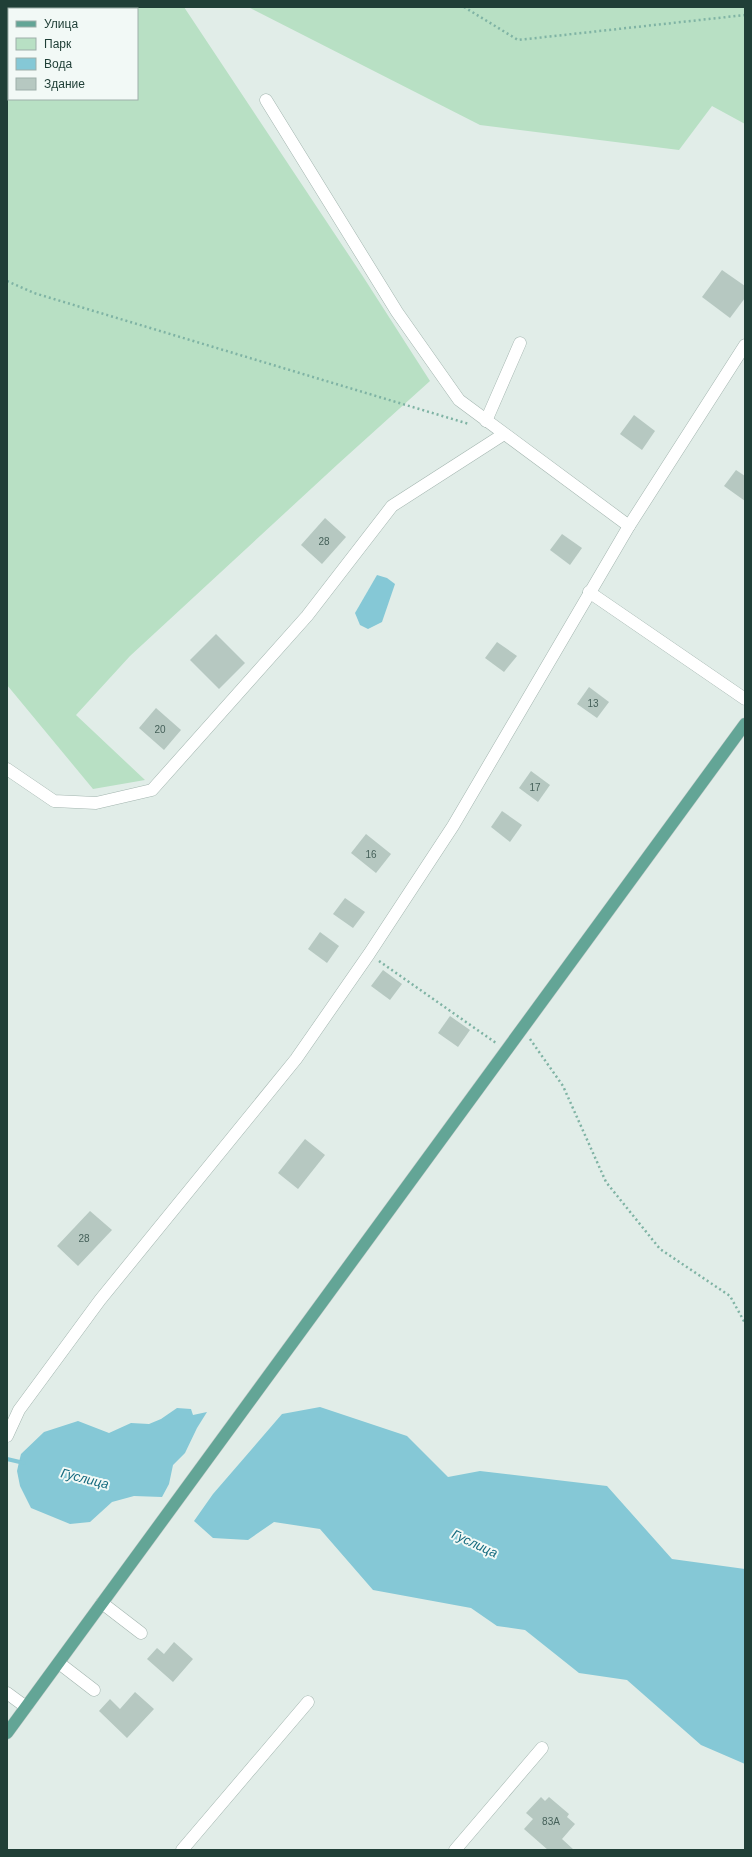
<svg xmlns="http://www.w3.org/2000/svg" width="752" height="1857" font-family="Helvetica,sans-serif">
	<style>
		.green { fill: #b8e0c4; fill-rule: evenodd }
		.water { fill: #85c8d6 }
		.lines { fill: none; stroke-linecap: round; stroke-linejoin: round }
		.stream { stroke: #85c8d6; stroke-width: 4 }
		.building { fill: #b6c8c1 }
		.minor-casing { stroke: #a3b5af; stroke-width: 13 }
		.major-casing { stroke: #c1c9c7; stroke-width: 13 }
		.path { stroke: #7fb3a4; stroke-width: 2.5; stroke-dasharray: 2 3; stroke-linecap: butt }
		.minor { stroke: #fff; stroke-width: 12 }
		.major { stroke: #63a596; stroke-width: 12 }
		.labels { text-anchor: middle; stroke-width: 4; stroke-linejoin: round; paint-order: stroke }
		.number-label { font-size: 10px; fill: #46615a }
		.water-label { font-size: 13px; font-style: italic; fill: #166b7f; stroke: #f2f9f6 }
	</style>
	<rect width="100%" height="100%" fill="#e1ede8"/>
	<g class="green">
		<path d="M7,7H184L362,275L430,381L338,464L130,656L76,715L145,780L93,789L7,685ZM9,9H137V99H9Z"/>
		<path d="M248,7H745V124L712,106L679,150L480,125Z"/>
	</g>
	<g class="water">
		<path d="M377,575L387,578L395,584L382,622L368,629L360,625L355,613Z"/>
		<path d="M320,1407L407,1436L448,1477L480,1471L607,1486L672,1559L745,1569V1764L701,1745L627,1680L579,1673L525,1630L497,1626L471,1608L373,1590L320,1529L274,1522L248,1540L213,1538L194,1521L213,1494L282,1414Z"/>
		<path d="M177,1408L191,1409L193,1415L207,1412L197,1428L185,1453L173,1465L169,1484L162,1497L134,1496L112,1502L90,1522L70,1524L31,1508L20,1486L17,1471L19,1462L21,1454L44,1432L78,1421L109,1433L131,1423L149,1424L161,1419Z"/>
	</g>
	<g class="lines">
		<path class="stream" d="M7,1459L24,1463"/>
	</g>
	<g class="building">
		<path d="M722,270L745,286V298L730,318L702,297Z"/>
		<path d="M634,415L655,431L642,450L620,434Z"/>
		<path d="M736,470L745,476V501L724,486Z"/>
		<path d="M325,518L346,537L322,564L301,545Z"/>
		<path d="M562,534L582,548L570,565L550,550Z"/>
		<path d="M216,634L245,663L219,689L190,660Z"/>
		<path d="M497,642L517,656L504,672L485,658Z"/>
		<path d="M589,687L609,702L597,718L577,704Z"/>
		<path d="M156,708L181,730L164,750L139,728Z"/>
		<path d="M531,771L550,785L538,802L519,788Z"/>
		<path d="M502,811L522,825L510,842L491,827Z"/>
		<path d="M366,834L391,854L376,873L351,853Z"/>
		<path d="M345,898L365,912L353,928L333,914Z"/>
		<path d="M320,932L339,946L327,963L308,949Z"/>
		<path d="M383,970L402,984L390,1000L371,986Z"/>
		<path d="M450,1016L470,1030L458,1047L438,1033Z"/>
		<path d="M305,1139L325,1155L298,1189L278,1173Z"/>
		<path d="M90,1211L112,1230L78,1266L57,1246Z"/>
		<path d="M174,1642L193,1659L173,1682L147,1659L157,1648L164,1654Z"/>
		<path d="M135,1692L154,1709L127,1738L99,1711L110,1699L120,1709Z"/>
		<path d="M541,1797L545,1801L549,1797L569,1814L567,1817L575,1824L562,1839L574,1850H548L524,1829L533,1819L526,1813Z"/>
	</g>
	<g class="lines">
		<defs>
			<g id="minor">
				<path d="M266,100L397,312L459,400L629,526"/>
				<path d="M486,421L520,343"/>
				<path d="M589,592L745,699"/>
				<path d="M7,769L54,801L96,803L152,790L307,616L392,506L504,434"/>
				<path d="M7,1436L19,1410L100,1300L296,1059L369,954L453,826L629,526L745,345"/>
				<path d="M102,1603L141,1633"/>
				<path d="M59,1663L94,1690"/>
				<path d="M7,1693L26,1707"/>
				<path d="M182,1850L308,1702"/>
				<path d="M455,1850L542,1748"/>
			</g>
			<path id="major" d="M7,1733L745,724"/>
		</defs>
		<use href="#minor" class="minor-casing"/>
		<use href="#major" class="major-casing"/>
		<g class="path">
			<path d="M464,7L518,40L745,15"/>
			<path d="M71,9L72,7"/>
			<path d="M7,76L9,74"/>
			<path d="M7,281L34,293L469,424"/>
			<path d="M379,961L496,1043"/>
			<path d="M530,1039L563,1086L606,1182L660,1249L730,1296L745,1323"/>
		</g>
		<use href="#minor" class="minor"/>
		<use href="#major" class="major"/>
	</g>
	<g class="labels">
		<g class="number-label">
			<text x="324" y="545">28</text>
			<text x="593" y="707">13</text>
			<text x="160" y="733">20</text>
			<text x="535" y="791">17</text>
			<text x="371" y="858">16</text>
			<text x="84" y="1242">28</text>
			<text x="551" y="1825">83А</text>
		</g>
		<g class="water-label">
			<text transform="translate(85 1478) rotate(14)" y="5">Гуслица</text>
			<text transform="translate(475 1543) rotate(25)" y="5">Гуслица</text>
		</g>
	</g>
	<rect width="752" height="1857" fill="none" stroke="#203f37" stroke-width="16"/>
	<rect x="8" y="8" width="130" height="92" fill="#f2f9f6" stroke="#9eafaa"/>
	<rect x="16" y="21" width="20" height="6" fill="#63a596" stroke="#9eafaa"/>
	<text x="44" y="28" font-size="12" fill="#203f37">Улица</text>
	<rect x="16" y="38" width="20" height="12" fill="#b8e0c4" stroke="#9eafaa"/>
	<text x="44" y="48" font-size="12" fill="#203f37">Парк</text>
	<rect x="16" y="58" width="20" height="12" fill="#85c8d6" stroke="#9eafaa"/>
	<text x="44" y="68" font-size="12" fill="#203f37">Вода</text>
	<rect x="16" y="78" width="20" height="12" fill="#b6c8c1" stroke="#9eafaa"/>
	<text x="44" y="88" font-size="12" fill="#203f37">Здание</text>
</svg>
